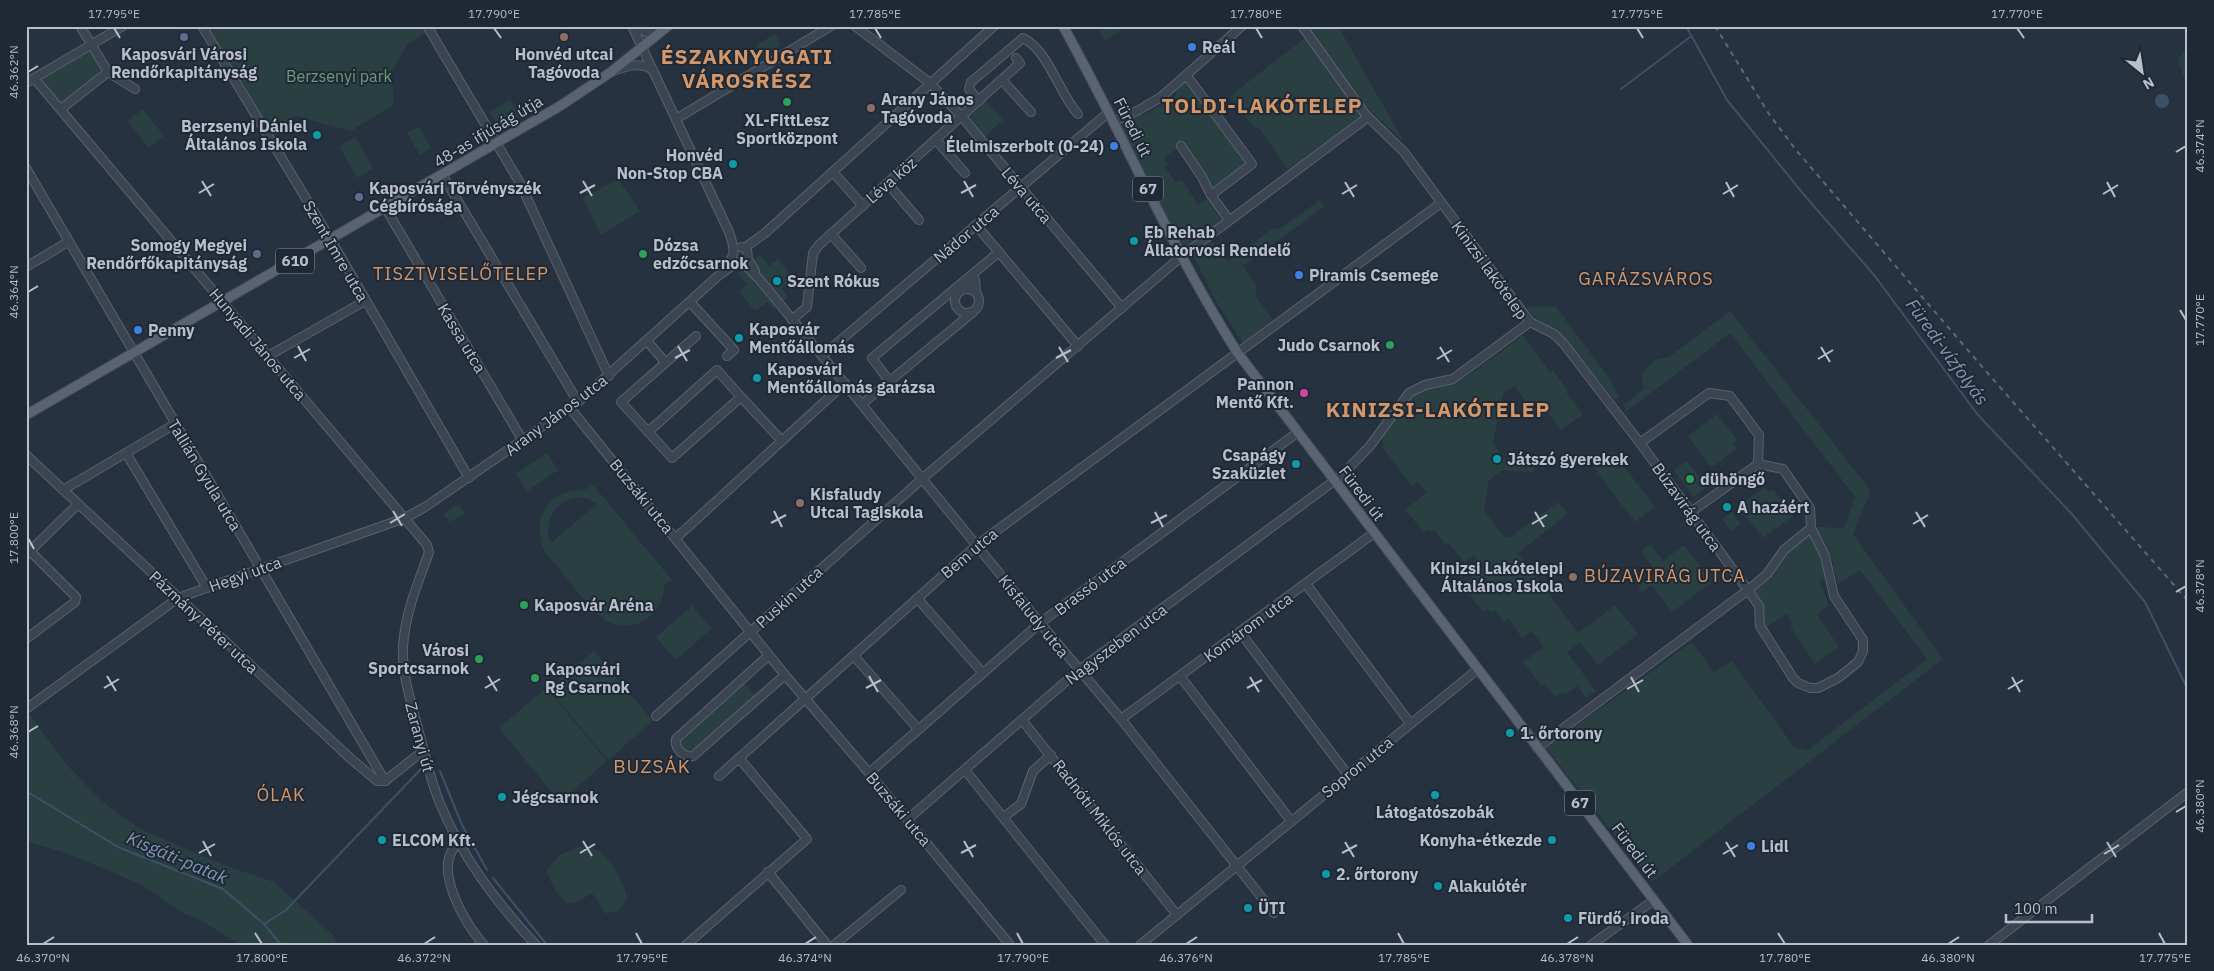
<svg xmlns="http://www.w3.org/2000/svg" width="2214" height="971" font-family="'IBM Plex Sans',sans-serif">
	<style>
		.green { fill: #293f42; fill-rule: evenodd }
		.water { fill: #3d5069 }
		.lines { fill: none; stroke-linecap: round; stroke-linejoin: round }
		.stream { stroke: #3d5069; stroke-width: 2 }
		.minor-casing { stroke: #59626e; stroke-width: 10 }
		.major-casing { stroke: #444d5a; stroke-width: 11 }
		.minor { stroke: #3b4451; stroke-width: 8 }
		.major { stroke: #596371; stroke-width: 9 }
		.rail { stroke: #5d6878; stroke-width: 2; stroke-dasharray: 5 5; stroke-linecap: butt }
		.ticks { fill: none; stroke: #b8bfcb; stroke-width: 2 }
		.service-dot { fill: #5c6f8a; stroke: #1f2936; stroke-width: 2 }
		.education-dot { fill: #8d6e63; stroke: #1f2936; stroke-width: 2 }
		.shop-dot { fill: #3f7fe0; stroke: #1f2936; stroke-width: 2 }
		.leisure-dot { fill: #2e9e5b; stroke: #1f2936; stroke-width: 2 }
		.culture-dot { fill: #0f9aa8; stroke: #1f2936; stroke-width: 2 }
		.hotel-dot { fill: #d1479c; stroke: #1f2936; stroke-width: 2 }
		.labels { text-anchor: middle; stroke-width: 4; stroke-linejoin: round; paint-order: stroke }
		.shield { fill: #1f2936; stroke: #8a929e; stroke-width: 1 }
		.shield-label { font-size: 15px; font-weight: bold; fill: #b8bfcb }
		.poi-label { font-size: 16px; font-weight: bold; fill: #b8bfcb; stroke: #1f2936; text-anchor: start }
		.park-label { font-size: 16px; fill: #6f9b79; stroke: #1f2936 }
		.street-label { font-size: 16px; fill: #b8bfcb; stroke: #1f2936 }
		.neighbourhood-label { font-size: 18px; letter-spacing: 1px; fill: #d49769; stroke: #1f2936 }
		.water-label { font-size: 18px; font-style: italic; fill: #8096b2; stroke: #1f2936 }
		.quarter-label { font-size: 19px; letter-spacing: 1px; fill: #d49769; stroke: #1f2936 }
		.district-label { font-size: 21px; font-weight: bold; letter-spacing: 1px; fill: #d49769; stroke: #1f2936 }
		.neatline { fill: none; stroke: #b8bfcb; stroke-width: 2 }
		.ticks-label { font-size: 12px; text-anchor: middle; fill: #b8bfcb }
	</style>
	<rect width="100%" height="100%" fill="#273241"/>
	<g class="green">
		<path d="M206,26H421L425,33L407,45L391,73L394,104L351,131L296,116L269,133Z"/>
		<path d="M1107,26H1117L1120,31L1105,41L1099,31Z"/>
		<path d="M1307,26H1338L1404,142L1363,104Z"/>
		<path d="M775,34L781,45L763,56L756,45Z"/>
		<path d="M1305,38L1363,116L1289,171L1259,128L1251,124L1230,96Z"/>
		<path d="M2188,46V83L2185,81L2178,60Z"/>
		<path d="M91,50L103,71L61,104L41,79Z"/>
		<path d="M1187,76L1252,164L1211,195L1180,146L1164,158L1168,164L1165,167L1176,183L1181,179L1198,204L1206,199L1225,224L1182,256L1114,121L1139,110L1142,116L1167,102L1177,94L1172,89Z"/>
		<path d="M537,96L542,104L506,126L497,124L489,112L510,100L516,109Z"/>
		<path d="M983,98L1003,120L981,140L962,117Z"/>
		<path d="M143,109L164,136L149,148L127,121Z"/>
		<path d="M419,127L431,148L420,155L407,133Z"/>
		<path d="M355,137L373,168L357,178L339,146Z"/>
		<path d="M618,179L640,211L601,235L583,198Z"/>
		<path d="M1320,200L1324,207L1243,266L1256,285V297L1273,320L1243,343L1217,303L1194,257V254L1212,241L1228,262L1272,229L1281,228Z"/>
		<path d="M760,255L769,266L778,259L794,279L782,289L788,297L773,309L767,302L755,311L739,291L747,285L737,273Z"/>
		<path d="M1530,306L1556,307L1610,379L1619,397L1615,400L1567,342L1556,331L1536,320L1527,309Z"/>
		<path d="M1730,311L1871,491L1853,534L1943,659L1652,882L1547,749L1548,743L1569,728L1571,730L1692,642L1714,672L1732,661L1794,747L1808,750L1927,659L1860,570L1838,584L1831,556L1815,527L1844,528L1855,497L1730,333L1627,411L1623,405L1644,389L1641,374L1655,360L1669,357Z"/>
		<path d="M1523,335L1550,372L1553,370L1567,390L1566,392L1583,414L1561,430L1548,413L1538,419L1515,386L1503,394L1493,443L1507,462L1536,465L1533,472L1503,470L1489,480L1484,510L1504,537L1509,538L1558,502L1568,514L1518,553L1578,633L1615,605L1638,634L1598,665L1580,643L1567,652L1596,691L1586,698L1577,686L1565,695L1562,692L1555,697L1545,684L1541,686L1523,662L1543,647L1532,631L1522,638L1509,619L1504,622L1495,610L1491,613L1487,609L1483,612L1462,585L1484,568L1474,555L1464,562L1448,542L1445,544L1436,532L1427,530L1424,533L1405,509L1427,493L1418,482L1412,486L1383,448L1382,433L1410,398L1419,391L1458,383Z"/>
		<path d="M1717,414L1737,440L1733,443L1737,449L1711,468L1688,436Z"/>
		<path d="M1612,451L1655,507L1635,522L1593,466Z"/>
		<path d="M547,453L558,470L527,491L516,474Z"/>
		<path d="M1687,461L1707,487L1693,497L1674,470Z"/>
		<path d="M593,485L672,580L664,585C664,600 657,613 644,621C633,627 618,627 607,621C591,612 559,568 545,552C534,530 539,502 564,493C575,489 584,492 593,485ZM579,498L589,499L597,504L551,543C542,521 556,499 579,498Z"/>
		<path d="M1765,487L1769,492L1773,489L1793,516L1763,538L1738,506Z"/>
		<path d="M458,504L465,513L450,522L443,514Z"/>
		<path d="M1732,512L1741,524L1731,531L1722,519Z"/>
		<path d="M1807,536L1812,538L1823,562L1826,579L1820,582L1829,606L1817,614L1839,647L1815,664L1790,626L1793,624L1787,614L1766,627L1763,623L1764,608L1755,592L1756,587L1786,553Z"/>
		<path d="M1650,544L1663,561L1684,545L1712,582L1672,612L1652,585L1642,592L1638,586L1656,572L1641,551Z"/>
		<path d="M692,606L712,628L676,660L656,637Z"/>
		<path d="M594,651L653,721L608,760L548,689Z"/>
		<path d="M741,680L758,699L687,762L671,743Z"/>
		<path d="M546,688L607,761L560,802L499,728Z"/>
		<path d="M26,715H30L66,764L102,801L140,829L221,864L274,882L333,935L337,945H241L200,920L183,913L140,884L66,853L29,842L26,836Z"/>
		<path d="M577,847C581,847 586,846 589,847C607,851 625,882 627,899C623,908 615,914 605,913L593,894C586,895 582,901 574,903C561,905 549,881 547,870L558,856Z"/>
	</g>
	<circle class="water" cx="2162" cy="101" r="7"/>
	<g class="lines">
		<g class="stream">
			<path d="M1686,26L1727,100L1805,196L1874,275L1978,415L2071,513L2145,602L2188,690"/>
			<path d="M1621,89L1690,37"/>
			<path d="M440,771L462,825L487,870"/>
			<path d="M26,791L118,847L223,889L264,924L281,945"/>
			<path d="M493,878L547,945"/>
			<path d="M264,924L286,910L423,767"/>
		</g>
		<defs>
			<g id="minor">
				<path d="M80,26L108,72L135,89"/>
				<path d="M202,26L331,240L469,478"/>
				<path d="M427,26L520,183L609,376"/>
				<path d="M632,26L729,232C735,251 737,253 724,269"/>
				<path d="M635,26L646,32L661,30"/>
				<path d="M855,26L930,83L962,117L1122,308"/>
				<path d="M1302,26L1365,114L1404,152L1530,322"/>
				<path d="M613,71C628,66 638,62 652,69"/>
				<path d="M1187,76L1252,164L1211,195L1229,220"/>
				<path d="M34,78L427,545L429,552C418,584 405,612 403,647C402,673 410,699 417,725C424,750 429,776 439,801C461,856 496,902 536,945"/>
				<path d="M1002,80L1031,112"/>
				<path d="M26,83L123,26"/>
				<path d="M979,101L969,89L971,82L1023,38C1048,50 1059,93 1078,114"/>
				<path d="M61,109L108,72"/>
				<path d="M676,119L831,26"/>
				<path d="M1114,121L1139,110L1161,97L1242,26"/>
				<path d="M936,140L965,173"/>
				<path d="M1181,146L1202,177L1211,195"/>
				<path d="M26,168L385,781"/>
				<path d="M833,172L863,206"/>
				<path d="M443,176L578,402"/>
				<path d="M888,184L919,220"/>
				<path d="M386,209L523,441"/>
				<path d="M976,225L1078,346"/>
				<path d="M831,234L861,268"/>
				<path d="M741,247L747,250L748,259L755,271"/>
				<path d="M744,248L764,234L795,206L994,26"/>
				<path d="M742,262L760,280L1040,623L1121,719L1274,913"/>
				<path d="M26,267L68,242"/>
				<circle cx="967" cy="301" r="12"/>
				<path d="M962,289L975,279L976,292"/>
				<path d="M690,302L734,350L727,356"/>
				<path d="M792,320L807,307L813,253L819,245L1020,63L1016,58"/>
				<path d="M1530,322L1554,334L1564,344L1640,443L1748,590L1537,748"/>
				<path d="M696,336L621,402L672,458L741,397L782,441"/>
				<path d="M647,341L665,362"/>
				<path d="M268,356L365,301"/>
				<path d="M822,356L1109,112"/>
				<path d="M890,382L872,358L999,252"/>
				<path d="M862,404L972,313"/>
				<path d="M570,408L785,675L869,773L1010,945"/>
				<path d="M648,432L717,370L741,397"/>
				<path d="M1640,443L1709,393L1730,396L1759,435L1758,464L1783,469L1810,508L1811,528L1825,556L1834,596L1863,640V651L1858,662L1838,678L1818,688H1810L1798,683L1793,678L1760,626L1759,606L1748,590L1767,574L1784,550L1811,528"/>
				<path d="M126,453L207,588"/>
				<path d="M26,455L350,758L377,781H385"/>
				<path d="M63,490L175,424"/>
				<path d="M1691,512L1758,464"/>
				<path d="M676,538L845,383"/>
				<path d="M26,555L78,504"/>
				<path d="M1306,584L1410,723"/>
				<path d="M917,598L982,672"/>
				<path d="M1240,632L1348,775"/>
				<path d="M26,639L75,602L76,597L30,551"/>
				<path d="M769,655L676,739C674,748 684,758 693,756L785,675"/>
				<path d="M854,656L918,729"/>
				<path d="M1180,676L1291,821"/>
				<path d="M26,709L178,598L405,518L425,507L578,402L718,276L738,262"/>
				<path d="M656,716L922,479L1182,256L1368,117"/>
				<path d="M1121,719L1374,533"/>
				<path d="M1022,720L1177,915"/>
				<path d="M965,770L1105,945"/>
				<path d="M869,773L1040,623L1298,432"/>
				<path d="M719,776L977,545L1441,203"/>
				<path d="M385,781L423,751"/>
				<path d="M1004,817L1021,804L1033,771L1051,755"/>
				<path d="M908,819L1079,670L1342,475L1370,446L1409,393L1425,385L1453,379L1530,322"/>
				<path d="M459,843C430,865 465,924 484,945"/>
				<path d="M768,872L827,945"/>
				<path d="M686,945L807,839L739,758"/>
				<path d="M834,945L901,890"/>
				<path d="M1140,945L1478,669"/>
				<path d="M1591,945L1654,900"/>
				<path d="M1989,945L2188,792"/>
			</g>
			<g id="major">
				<path d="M1063,26C1123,134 1171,248 1237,352L1688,945"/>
				<path d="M26,415L560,106L611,72L668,26"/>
			</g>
		</defs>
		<use href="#minor" class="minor-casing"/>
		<use href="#major" class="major-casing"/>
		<use href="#minor" class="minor"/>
		<use href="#major" class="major"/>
		<path class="rail" d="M1715,26L1769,114L1796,150L1984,369L2188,601"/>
	</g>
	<path class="ticks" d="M114,28L120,38M494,28L501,38M875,28L881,38M1256,28L1262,38M1637,28L1643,38M2017,28L2024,38M28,72L38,66M2176,152L2186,146M202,181L211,196M583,181L592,196M964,181L973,197M1345,182L1354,197M1726,182L1734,197M2107,182L2115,197M199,193L214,184M580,193L595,185M961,193L976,185M1342,194L1357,185M1723,194L1738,185M2103,194L2118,185M28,292L38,286M2180,310L2186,320M298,346L306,361M678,346L687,361M1059,347L1068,362M1440,347L1449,362M1821,347L1830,362M294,358L310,349M675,358L690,350M1056,358L1071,350M1437,359L1452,350M1818,359L1833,350M393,511L402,526M774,511L782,527M1155,512L1163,527M1535,512L1544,527M1916,512L1925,527M390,523L405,514M771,523L786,515M1151,523L1167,515M1532,524L1547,515M1913,524L1928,515M28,538L34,549M2176,592L2186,586M107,676L116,691M488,676L497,691M869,676L878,692M1250,677L1259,692M1631,677L1639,692M2012,677L2020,692M104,688L119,679M485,688L500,679M866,688L881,680M1247,688L1262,680M1627,689L1643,680M2008,689L2023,680M28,732L38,726M2176,812L2186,806M203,841L211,856M583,841L592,856M964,841L973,857M1345,842L1354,857M1726,842L1735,857M2107,842L2116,857M199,853L215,844M580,853L595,844M961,853L976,845M1342,853L1357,845M1723,854L1738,845M2104,854L2119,845M255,933L262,944M636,933L642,944M1017,933L1023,944M1398,933L1404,944M1778,933L1785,944M2159,933L2165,944M43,944L54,937M424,944L435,937M805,944L816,937M1186,944L1197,937M1567,944L1578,937M1948,944L1959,937"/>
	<g class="service-dot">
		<circle cx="184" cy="37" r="5"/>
		<circle cx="359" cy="197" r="5"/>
		<circle cx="257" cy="254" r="5"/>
	</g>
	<g class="education-dot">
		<circle cx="564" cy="37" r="5"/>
		<circle cx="871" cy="108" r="5"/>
		<circle cx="800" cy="503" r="5"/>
		<circle cx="1573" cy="577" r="5"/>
	</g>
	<g class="shop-dot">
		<circle cx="1192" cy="47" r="5"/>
		<circle cx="1114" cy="146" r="5"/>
		<circle cx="1299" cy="275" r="5"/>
		<circle cx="138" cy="330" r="5"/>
		<circle cx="1751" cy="846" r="5"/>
	</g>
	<g class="leisure-dot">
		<circle cx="787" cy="102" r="5"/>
		<circle cx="643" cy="254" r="5"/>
		<circle cx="1390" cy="345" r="5"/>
		<circle cx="1690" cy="479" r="5"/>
		<circle cx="524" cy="605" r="5"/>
		<circle cx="479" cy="659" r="5"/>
		<circle cx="535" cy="678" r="5"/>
	</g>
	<g class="culture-dot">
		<circle cx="317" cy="135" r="5"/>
		<circle cx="733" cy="164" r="5"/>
		<circle cx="1134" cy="241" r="5"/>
		<circle cx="777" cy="281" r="5"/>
		<circle cx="739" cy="338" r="5"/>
		<circle cx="757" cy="378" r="5"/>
		<circle cx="1497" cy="459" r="5"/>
		<circle cx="1296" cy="464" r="5"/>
		<circle cx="1727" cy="507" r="5"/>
		<circle cx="1510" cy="733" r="5"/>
		<circle cx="1435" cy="795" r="5"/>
		<circle cx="502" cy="797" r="5"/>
		<circle cx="382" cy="840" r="5"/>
		<circle cx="1552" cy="840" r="5"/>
		<circle cx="1326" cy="874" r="5"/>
		<circle cx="1438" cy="886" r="5"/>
		<circle cx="1248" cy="908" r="5"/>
		<circle cx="1568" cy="918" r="5"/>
	</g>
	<circle class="hotel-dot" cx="1304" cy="393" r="5"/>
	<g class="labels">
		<g class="shield">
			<rect x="1133" y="176.5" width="30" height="25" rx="4"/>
			<rect x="276" y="248.5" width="38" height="25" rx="4"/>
			<rect x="1565" y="790.5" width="30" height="25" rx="4"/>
		</g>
		<g class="shield-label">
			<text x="1148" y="194">67</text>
			<text x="295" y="266">610</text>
			<text x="1580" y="808">67</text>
		</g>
		<g class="poi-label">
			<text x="1202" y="53">Reál</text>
			<text x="184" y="60" text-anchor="middle">Kaposvári Városi<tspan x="184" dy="18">Rendőrkapitányság</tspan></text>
			<text x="564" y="60" text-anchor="middle">Honvéd utcai<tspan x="564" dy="18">Tagóvoda</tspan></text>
			<text x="881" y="105">Arany János<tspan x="881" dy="18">Tagóvoda</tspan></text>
			<text x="787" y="126" text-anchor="middle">XL-FittLesz<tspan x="787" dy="18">Sportközpont</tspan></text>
			<text x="307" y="132" text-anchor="end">Berzsenyi Dániel<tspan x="307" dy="18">Általános Iskola</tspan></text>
			<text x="1104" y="152" text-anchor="end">Élelmiszerbolt (0-24)</text>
			<text x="723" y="161" text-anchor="end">Honvéd<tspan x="723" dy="18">Non-Stop CBA</tspan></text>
			<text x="369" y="194">Kaposvári Törvényszék<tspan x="369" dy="18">Cégbírósága</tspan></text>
			<text x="1144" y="238">Eb Rehab<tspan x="1144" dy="18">Állatorvosi Rendelő</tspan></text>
			<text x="247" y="251" text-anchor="end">Somogy Megyei<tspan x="247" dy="18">Rendőrfőkapitányság</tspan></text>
			<text x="653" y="251">Dózsa<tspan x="653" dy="18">edzőcsarnok</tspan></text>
			<text x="1309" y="281">Piramis Csemege</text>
			<text x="787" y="287">Szent Rókus</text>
			<text x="749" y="335">Kaposvár<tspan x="749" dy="18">Mentőállomás</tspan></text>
			<text x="148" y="336">Penny</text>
			<text x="1380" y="351" text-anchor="end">Judo Csarnok</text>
			<text x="767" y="375">Kaposvári<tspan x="767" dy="18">Mentőállomás garázsa</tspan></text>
			<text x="1294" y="390" text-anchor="end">Pannon<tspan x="1294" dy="18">Mentő Kft.</tspan></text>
			<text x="1286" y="461" text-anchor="end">Csapágy<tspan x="1286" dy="18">Szaküzlet</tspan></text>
			<text x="1507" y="465">Játszó gyerekek</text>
			<text x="1700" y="485">dühöngő</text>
			<text x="810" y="500">Kisfaludy<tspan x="810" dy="18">Utcai Tagiskola</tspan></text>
			<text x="1737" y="513">A hazáért</text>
			<text x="1563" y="574" text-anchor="end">Kinizsi Lakótelepi<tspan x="1563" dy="18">Általános Iskola</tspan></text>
			<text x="534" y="611">Kaposvár Aréna</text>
			<text x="469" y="656" text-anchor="end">Városi<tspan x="469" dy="18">Sportcsarnok</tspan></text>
			<text x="545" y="675">Kaposvári<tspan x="545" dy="18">Rg Csarnok</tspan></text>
			<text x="1520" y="739">1. őrtorony</text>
			<text x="512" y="803">Jégcsarnok</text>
			<text x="1435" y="818" text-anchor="middle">Látogatószobák</text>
			<text x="392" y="846">ELCOM Kft.</text>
			<text x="1542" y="846" text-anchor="end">Konyha-étkezde</text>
			<text x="1761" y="852">Lidl</text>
			<text x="1336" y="880">2. őrtorony</text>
			<text x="1448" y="892">Alakulótér</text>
			<text x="1258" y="914">ÜTI</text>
			<text x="1578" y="924">Fürdő, iroda</text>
		</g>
		<g class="park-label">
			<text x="339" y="82">Berzsenyi park</text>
		</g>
		<g class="street-label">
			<text transform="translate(1133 127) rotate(63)" y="6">Füredi út</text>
			<text transform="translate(488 131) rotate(-31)" y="6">48-as ifjúság útja</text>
			<text transform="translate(891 180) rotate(-41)" y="6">Léva köz</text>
			<text transform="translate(1027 195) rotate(50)" y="6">Léva utca</text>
			<text transform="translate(966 234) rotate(-40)" y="6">Nádor utca</text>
			<text transform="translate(336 251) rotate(60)" y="6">Szent Imre utca</text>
			<text transform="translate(1490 270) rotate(54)" y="6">Kinizsi lakótelep</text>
			<text transform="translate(462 338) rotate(59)" y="6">Kassa utca</text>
			<text transform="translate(258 344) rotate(50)" y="6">Hunyadi János utca</text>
			<text transform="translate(556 415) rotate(-37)" y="6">Arany János utca</text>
			<text transform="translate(205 475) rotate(59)" y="6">Tallián Gyula utca</text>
			<text transform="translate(1362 493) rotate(53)" y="6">Füredi út</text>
			<text transform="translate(642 496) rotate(51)" y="6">Buzsáki utca</text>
			<text transform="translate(1687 507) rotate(54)" y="6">Búzavirág utca</text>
			<text transform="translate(969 553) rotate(-40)" y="6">Bem utca</text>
			<text transform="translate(245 574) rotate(-20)" y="6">Hegyi utca</text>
			<text transform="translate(1090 586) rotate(-37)" y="6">Brassó utca</text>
			<text transform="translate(789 597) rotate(-42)" y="6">Puskin utca</text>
			<text transform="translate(1034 616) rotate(51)" y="6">Kisfaludy utca</text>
			<text transform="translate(204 622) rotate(43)" y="6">Pázmány Péter utca</text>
			<text transform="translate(1248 627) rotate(-36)" y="6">Komárom utca</text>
			<text transform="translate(1116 644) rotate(-37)" y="6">Nagyszeben utca</text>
			<text transform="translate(420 737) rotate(75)" y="6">Zaranyi út</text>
			<text transform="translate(1357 767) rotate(-39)" y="6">Sopron utca</text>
			<text transform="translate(899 809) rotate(50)" y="6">Buzsáki utca</text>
			<text transform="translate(1100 817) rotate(52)" y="6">Radnóti Miklós utca</text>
			<text transform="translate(1635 850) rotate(53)" y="6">Füredi út</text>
		</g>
		<g class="neighbourhood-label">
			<text x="461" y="280">TISZTVISELŐTELEP</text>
			<text x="1646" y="285">GARÁZSVÁROS</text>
			<text x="1665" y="582">BÚZAVIRÁG UTCA</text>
			<text x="281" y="801">ÓLAK</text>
		</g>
		<g class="water-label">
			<text transform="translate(1947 352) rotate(54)" y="6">Füredi-vízfolyás</text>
			<text transform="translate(177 858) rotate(23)" y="6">Kisgáti-patak</text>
		</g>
		<g class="quarter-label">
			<text x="652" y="773">BUZSÁK</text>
		</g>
		<g class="district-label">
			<text x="747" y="64">ÉSZAKNYUGATI<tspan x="747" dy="24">VÁROSRÉSZ</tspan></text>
			<text x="1262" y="113">TOLDI-LAKÓTELEP</text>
			<text x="1438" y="417">KINIZSI-LAKÓTELEP</text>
		</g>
	</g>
	<rect width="2214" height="971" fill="none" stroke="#1f2936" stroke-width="55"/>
	<g transform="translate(2142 72) rotate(150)" stroke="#1f2936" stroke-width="4" paint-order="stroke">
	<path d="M0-4L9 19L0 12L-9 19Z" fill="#b8bfcb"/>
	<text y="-8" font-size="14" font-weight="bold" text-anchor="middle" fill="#b8bfcb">N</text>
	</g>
	<path d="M2006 914v8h86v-8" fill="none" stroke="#b8bfcb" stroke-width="2.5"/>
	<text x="2014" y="914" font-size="15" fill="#b8bfcb" stroke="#1f2936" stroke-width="4" paint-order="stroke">100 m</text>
	<rect x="28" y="28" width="2158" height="916" class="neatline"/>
	<g class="ticks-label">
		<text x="114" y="18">17.795°E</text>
		<text x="494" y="18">17.790°E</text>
		<text x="875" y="18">17.785°E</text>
		<text x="1256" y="18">17.780°E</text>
		<text x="1637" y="18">17.775°E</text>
		<text x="2017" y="18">17.770°E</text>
		<text transform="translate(14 72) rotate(-90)" y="4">46.362°N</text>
		<text transform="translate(2200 146) rotate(-90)" y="4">46.374°N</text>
		<text transform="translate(14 292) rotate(-90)" y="4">46.364°N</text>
		<text transform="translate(2200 320) rotate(-90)" y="4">17.770°E</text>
		<text transform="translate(14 538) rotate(-90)" y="4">17.800°E</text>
		<text transform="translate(2200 586) rotate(-90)" y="4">46.378°N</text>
		<text transform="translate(14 732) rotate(-90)" y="4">46.368°N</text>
		<text transform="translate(2200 806) rotate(-90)" y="4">46.380°N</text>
		<text x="43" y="962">46.370°N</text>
		<text x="262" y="962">17.800°E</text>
		<text x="424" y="962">46.372°N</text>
		<text x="642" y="962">17.795°E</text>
		<text x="805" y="962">46.374°N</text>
		<text x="1023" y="962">17.790°E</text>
		<text x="1186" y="962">46.376°N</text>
		<text x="1404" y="962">17.785°E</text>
		<text x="1567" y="962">46.378°N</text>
		<text x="1785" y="962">17.780°E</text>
		<text x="1948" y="962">46.380°N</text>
		<text x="2165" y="962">17.775°E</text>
	</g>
</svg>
